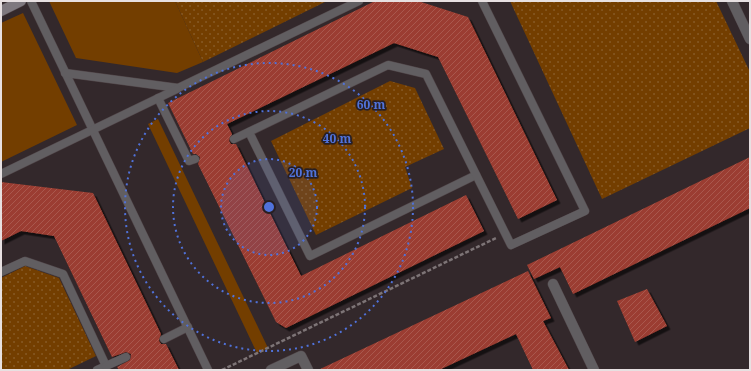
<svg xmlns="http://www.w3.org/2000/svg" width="751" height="371" font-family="'Noto Serif',serif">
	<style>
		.green { fill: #733e00 }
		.park { fill: url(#park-dots) }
		.building { fill: url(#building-hatch); filter: url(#shadow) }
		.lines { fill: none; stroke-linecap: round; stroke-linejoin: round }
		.lane-casing { stroke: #504548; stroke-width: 9 }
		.street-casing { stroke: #504548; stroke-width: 11 }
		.secondary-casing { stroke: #504548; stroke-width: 11 }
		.path { stroke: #7d7476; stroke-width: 2.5; stroke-dasharray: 4 2; stroke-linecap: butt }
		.lane { stroke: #615e61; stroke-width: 8 }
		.street { stroke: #615e61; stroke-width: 10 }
		.secondary { stroke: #7f797f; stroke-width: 10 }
		.ring { fill: none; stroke: #5072da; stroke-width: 2; stroke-dasharray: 2 4 }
		.centre { fill: #5072da; stroke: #291f22; stroke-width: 2 }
		.ring-label { font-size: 12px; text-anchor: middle; font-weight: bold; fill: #5072da; stroke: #291f22; stroke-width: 3.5; stroke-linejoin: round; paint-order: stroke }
	</style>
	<defs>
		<pattern id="park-dots" width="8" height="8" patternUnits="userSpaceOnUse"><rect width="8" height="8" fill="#733e00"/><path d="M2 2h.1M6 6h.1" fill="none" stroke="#875a25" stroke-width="1.8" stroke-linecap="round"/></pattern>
		<pattern id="building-hatch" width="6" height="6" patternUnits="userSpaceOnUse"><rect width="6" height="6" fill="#9b3d30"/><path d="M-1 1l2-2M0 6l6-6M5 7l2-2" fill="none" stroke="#a9594e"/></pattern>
		<filter id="shadow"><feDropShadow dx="3.5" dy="3.5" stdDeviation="0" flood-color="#0009"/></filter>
	</defs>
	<rect width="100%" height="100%" fill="#33282b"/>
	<g class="green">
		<path d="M49,1H175L203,62L177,73L76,58Z"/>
		<path d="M23,13L77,125L1,162V23Z"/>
		<path d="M158,119L268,348L257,353L148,124Z"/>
	</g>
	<g class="park">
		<path d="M175,1H327L203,62Z"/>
		<path d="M510,1H716L750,72V128L602,199Z"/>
		<path d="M390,81L415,88L444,149L405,167L412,188L316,235L271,141Z"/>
		<path d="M25,266L59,278L96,356L67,370H1V278Z"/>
	</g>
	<g class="building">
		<path d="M375,1H418L468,17L557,200L518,219L438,57L394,43L227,124L232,134L229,141L231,144H236L301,276L466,195L484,231L286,328L276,322L198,164L200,157L196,154H193L168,103Z"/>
		<path d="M750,157V208L573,294L560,267L534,279L527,265Z"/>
		<path d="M1,182L93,193L161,334L159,341L161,344H166L179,370H119L117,367L130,360L131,354L126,352L112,357L54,236L21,231L1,241Z"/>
		<path d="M528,271L551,318L543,321L569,370H533L516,334L439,370H318Z"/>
		<path d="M647,289L667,326L635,342L617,301Z"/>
	</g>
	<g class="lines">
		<defs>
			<g id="lane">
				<path d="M31,1L208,370"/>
				<path d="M65,73L178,88L359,1"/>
				<path d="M158,98L189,161L195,159"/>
				<path d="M249,132L310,256L476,175"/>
				<path d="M234,139L388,65L426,74L511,245L585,211L482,1"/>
				<path d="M1,174L177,89"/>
				<path d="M1,272L25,261L63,274L106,366L97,370"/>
				<path d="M164,339L188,327"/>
				<path d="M106,366L126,357"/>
			</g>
			<g id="street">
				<path d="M732,1L750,39"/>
				<path d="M553,284L594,370"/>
				<path d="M271,370L301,356L308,370"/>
			</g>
			<path id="secondary" d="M1,11L21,1"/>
		</defs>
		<use href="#lane" class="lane-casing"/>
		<use href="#street" class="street-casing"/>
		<use href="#secondary" class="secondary-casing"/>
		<path class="path" d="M222,370L496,238"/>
		<use href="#lane" class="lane"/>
		<use href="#street" class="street"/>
		<use href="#secondary" class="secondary"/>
	</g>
	<circle cx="269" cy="207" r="48" fill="#5072da" fill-opacity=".12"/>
	<g class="ring">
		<circle cx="269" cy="207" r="48"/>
		<circle cx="269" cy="207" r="96"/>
		<circle cx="269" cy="207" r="144"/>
	</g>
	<circle cx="269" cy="207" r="6" class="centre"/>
	<g class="ring-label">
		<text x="371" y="109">60 m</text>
		<text x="337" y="143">40 m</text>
		<text x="303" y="177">20 m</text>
	</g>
	<rect width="751" height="371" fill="none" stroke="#e7e0e1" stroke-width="4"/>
</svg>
